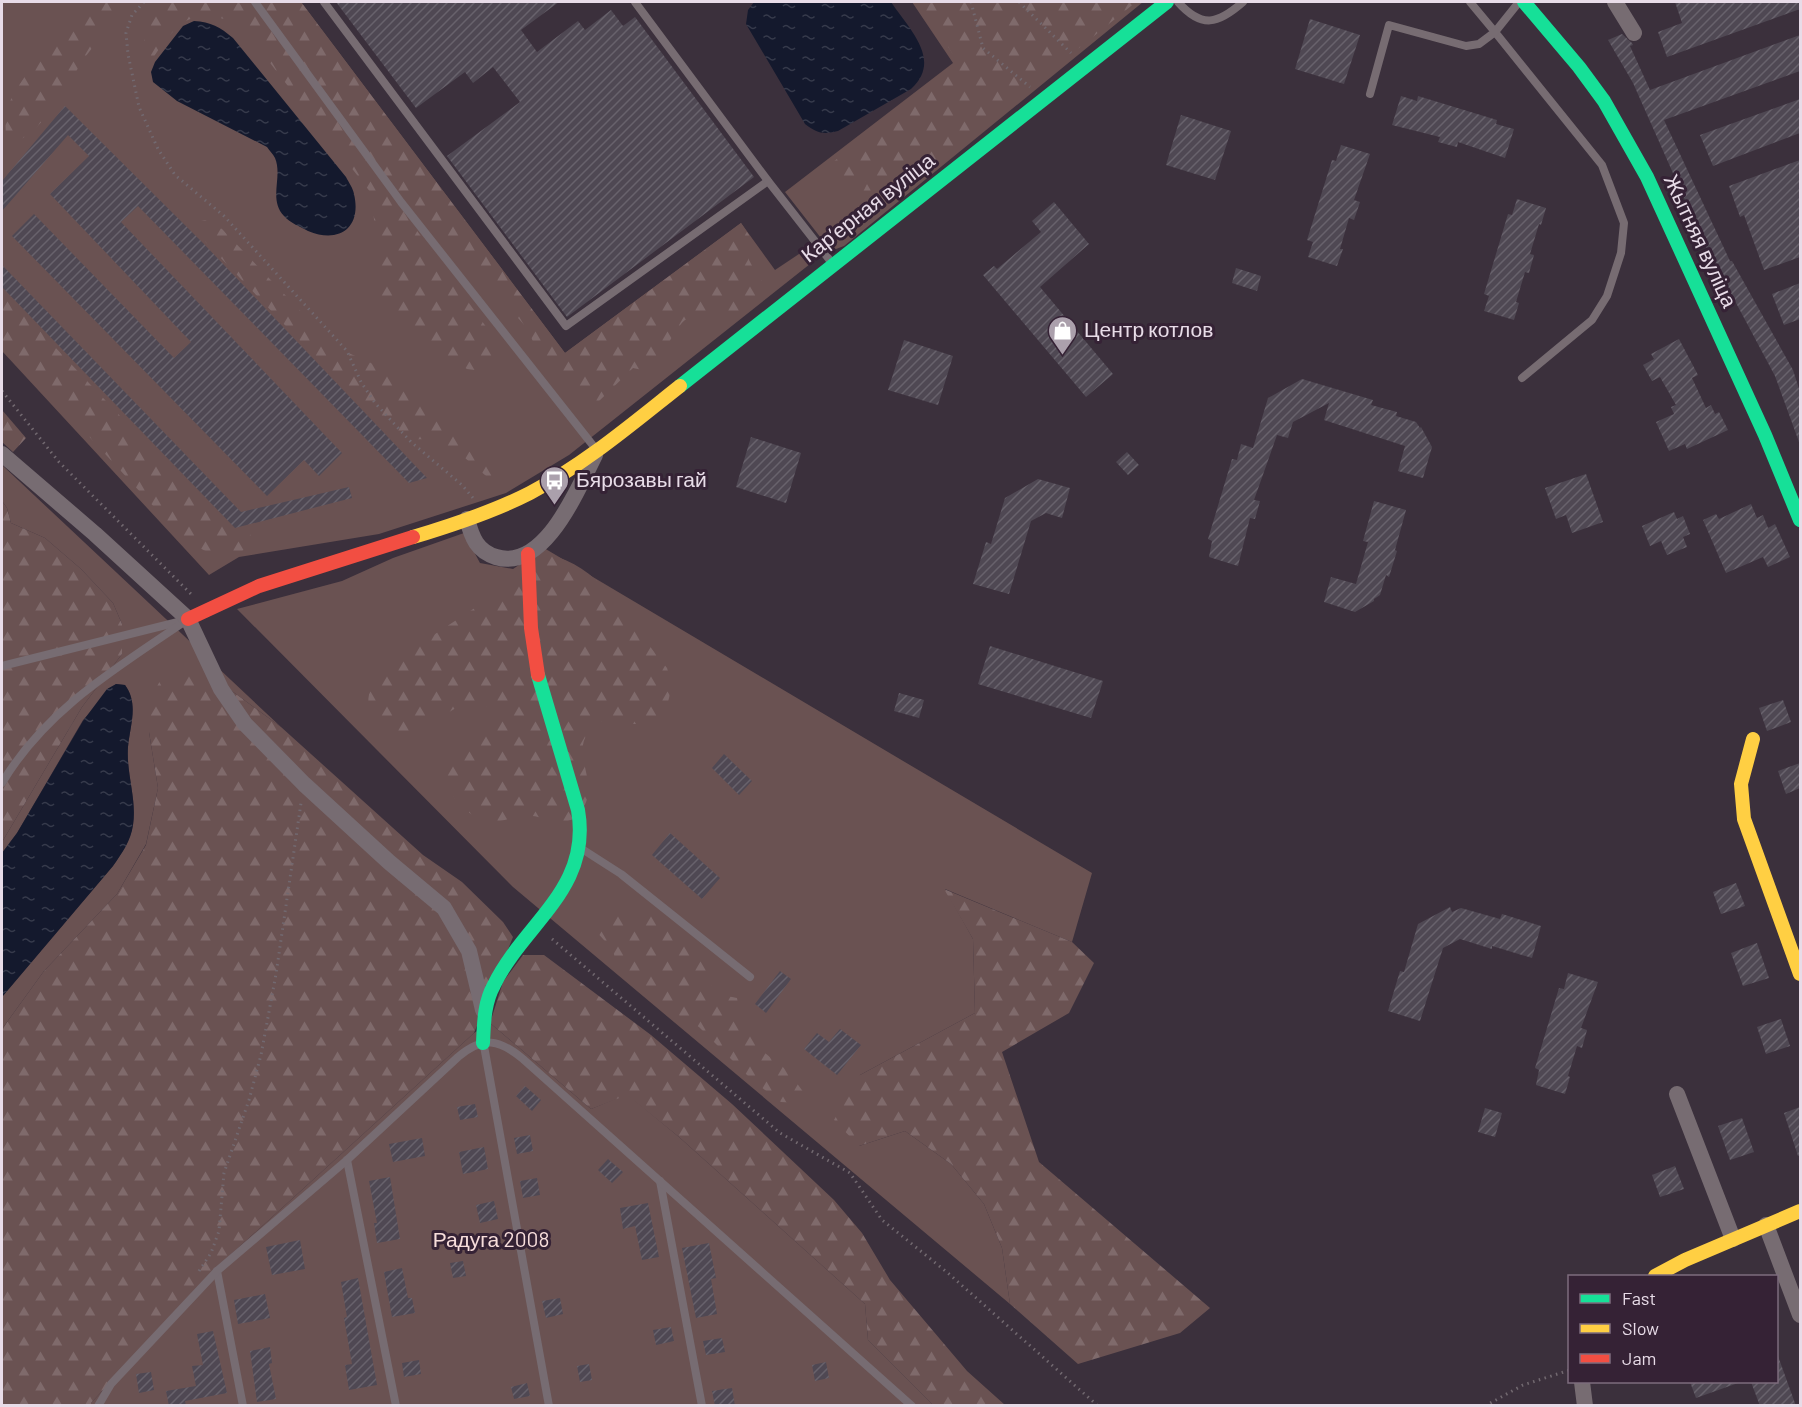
<svg xmlns="http://www.w3.org/2000/svg" width="1802" height="1407" font-family="Barlow,sans-serif">
	<style>
		.green { fill: #6a5252 }
		.forest { fill: url(#forest-firs) }
		.water { fill: url(#water-ripples) }
		.building { fill: url(#building-hatch) }
		.lines { fill: none; stroke-linecap: round; stroke-linejoin: round }
		.path { stroke: #726970; stroke-width: 3; stroke-dasharray: 1.5 4.5; stroke-linecap: butt }
		.lane { stroke: #776c72; stroke-width: 8 }
		.street { stroke: #776c72; stroke-width: 16 }
		.fast { stroke: #16e098; stroke-width: 14 }
		.slow { stroke: #ffcf43; stroke-width: 14 }
		.jam { stroke: #f24e42; stroke-width: 14 }
		.labels { text-anchor: middle; stroke-width: 6; stroke-linejoin: round; paint-order: stroke }
		.street-label { font-size: 21px; fill: #e8dce8; stroke: #352235 }
		.poi-label { font-size: 21px; fill: #e8dce8; stroke: #352235; text-anchor: start }
		.park-label { font-size: 21px; fill: #f7dddb; stroke: #352235 }
	</style>
	<defs>
		<pattern id="forest-firs" width="22" height="20" patternUnits="userSpaceOnUse" patternTransform="scale(1.5)"><rect width="22" height="20" fill="#6a5252"/><path d="M5 1l3.5 6h-7zM16 11l3.5 6h-7z" fill="#7f6a6b"/></pattern>
		<pattern id="water-ripples" width="26" height="14" patternUnits="userSpaceOnUse" patternTransform="scale(1.5)"><rect width="26" height="14" fill="#14192d"/><path d="M2 4q2-2 4 0t4 0M15 11q2-2 4 0t4 0" fill="none" stroke="#363a4b"/></pattern>
		<pattern id="building-hatch" width="6" height="6" patternUnits="userSpaceOnUse" patternTransform="scale(1.5)"><rect width="6" height="6" fill="#4f4853"/><path d="M-1 1l2-2M0 6l6-6M5 7l2-2" fill="none" stroke="#68626c"/></pattern>
	</defs>
	<rect width="100%" height="100%" fill="#3b303c"/>
	<g class="green">
		<path d="M2,2H301L565,353L741,223L775,270L802,252L810,264L569,455L506,493L379,534L239,557L209,575L2,351Z"/>
		<path d="M912,2H1143L844,246L836,249L828,247L785,192L953,63Z"/>
		<path d="M2,465L281,727L221,683L149,732L158,788L146,844L117,894L44,971L2,1029V997L113,866C122,853 130,841 133,825C137,799 126,774 128,747C130,725 139,704 125,685L116,684L83,720L17,833L2,853V842L82,707L122,654V624L113,603L81,569L45,538L11,523L7,508L2,501Z"/>
		<path d="M464,533L480,563L513,569L544,548L1092,873L1072,942L945,889L973,939L975,1013L860,1075L859,1146L905,1131L951,1164L984,1204L1002,1248L1010,1304L513,887L237,609L342,581L393,558Z"/>
		<path d="M490,1023L591,1109L627,1094L679,1137L865,1304L868,1340L933,1405L91,1406V1403L216,1268L474,1033Z"/>
	</g>
	<g class="forest">
		<path d="M100,2H132L124,7L82,61L58,104L33,131L16,143L6,139L5,112L15,91L50,40L95,8Z"/>
		<path d="M159,2H301L565,353L741,223L749,235V260L758,277L765,284C760,299 743,313 727,315C713,317 698,313 685,320C678,324 658,362 652,372L633,368L597,403L575,396L542,362L527,328L439,230L415,228L497,342L501,358L491,372L467,369L423,342L399,325L375,296L379,263L371,193L243,28C235,24 226,19 217,17C184,8 165,40 149,64L143,45L148,22Z"/>
		<path d="M919,2H1136L869,218L861,196L868,182L840,176L833,162L960,65Z"/>
		<path d="M205,220L222,229L335,347L371,363L411,389L465,448L500,475L501,481L499,484L492,481L458,452L426,439L399,440L391,436L196,232L194,223Z"/>
		<path d="M2,291L226,528L250,534L253,543C226,568 201,551 178,533L2,342Z"/>
		<path d="M2,410L26,438L13,452L2,442Z"/>
		<path d="M2,501L7,508L11,523L45,538L81,569L113,603L122,624V654L82,707L2,842Z"/>
		<path d="M541,553C565,557 585,568 602,586L667,668C676,694 667,725 634,724C625,723 617,718 607,720C599,721 592,727 588,733C574,751 592,776 588,796C586,804 582,811 578,817C569,821 561,824 551,822C546,821 542,817 538,817C504,810 497,839 460,805C452,796 445,784 446,772C448,738 498,745 492,710C485,706 480,702 471,703C436,709 419,754 378,723C361,710 370,687 377,672L490,598L520,582L532,560Z"/>
		<path d="M192,671L221,683L281,727L423,855L462,882L503,922L513,937L474,1033L216,1268L91,1403V1405L2,1406V1029L44,971L117,894L146,845L158,788L149,732L151,698L162,677Z"/>
		<path d="M944,889L1072,942L1094,963L1069,1013L1002,1052L1039,1162L1210,1308L1180,1333L1078,1364L1010,1304L1002,1248L984,1204L951,1164L905,1131L859,1146L834,1120L860,1075L975,1013L973,939Z"/>
		<path d="M609,909L649,913L673,929L704,960L709,983L722,995L737,998L741,1020L761,1050L788,1071L804,1093L799,1103L781,1102L753,1081L699,1027L663,1006L616,963L613,950L594,929Z"/>
		<path d="M523,955H544L651,1035L732,1104L834,1200L862,1233L890,1280L967,1371L1005,1405H933L868,1340L865,1304L679,1137L627,1095L591,1109L490,1023L503,982Z"/>
	</g>
	<g class="water">
		<path d="M754,2H891C909,29 943,60 911,89L838,131C823,135 817,133 805,124L746,24L748,10Z"/>
		<path d="M194,21C211,22 220,27 233,38L346,177C349,183 353,188 354,194C362,228 339,244 308,231C301,227 290,223 284,216C268,199 283,177 275,158C273,154 269,150 267,147L177,101L153,82L151,72L155,62L183,26Z"/>
		<path d="M116,684L125,685C139,704 130,725 128,747C126,773 137,799 133,825C131,841 122,853 113,866L2,997V853L17,833L83,721L107,689Z"/>
	</g>
	<g class="building">
		<path d="M336,2H559L521,30L537,52L578,21L585,30L611,10L623,26L635,17L754,177L567,317L447,156L520,102L493,67L473,83L465,72L416,108Z"/>
		<path d="M1675,2H1800V9L1667,57L1658,32L1682,23Z"/>
		<path d="M1310,19L1360,35L1344,84L1295,69Z"/>
		<path d="M1622,34L1632,43L1633,45L1630,46L1650,90L1800,35V71L1664,120L1730,261H1732L1793,370L1800,392V441L1799,442L1775,376L1704,243L1633,83L1608,40Z"/>
		<path d="M1401,96L1417,101L1418,96L1497,120L1496,124L1514,129L1505,158L1458,142L1457,147L1438,142L1440,137L1392,125Z"/>
		<path d="M1800,99V133L1713,166L1700,135Z"/>
		<path d="M65,106L203,243L427,478L409,483L138,206L121,222L342,453L319,476L304,460L267,496L12,236L34,214L174,358L191,342L50,194L89,156L68,135L2,211V181Z"/>
		<path d="M1181,115L1231,131L1215,180L1166,165Z"/>
		<path d="M1341,145L1370,154L1354,200L1360,202L1354,220L1349,218L1340,249H1343L1337,266L1308,257L1313,242L1307,240L1332,160L1336,161Z"/>
		<path d="M1800,160V257L1764,270L1744,215L1740,217L1729,186Z"/>
		<path d="M1517,199L1546,208L1541,225L1539,224L1530,254L1534,255L1529,273L1525,272L1516,302L1519,303L1514,320L1484,311L1489,296L1484,294L1508,214L1512,215Z"/>
		<path d="M1054,202L1089,244L1040,287L1113,374L1086,397L983,275L994,266L997,269L1041,232L1032,221Z"/>
		<path d="M2,265L241,512L349,487L352,498L235,528L2,287Z"/>
		<path d="M1236,268L1261,276L1257,291L1232,283Z"/>
		<path d="M1800,283V319L1784,325L1772,294Z"/>
		<path d="M1679,339L1698,375L1692,378L1706,408L1711,405L1715,414L1719,412L1728,430L1687,449L1685,444L1669,451L1656,422L1674,414L1671,407L1676,405L1660,377L1652,381L1643,365L1654,359L1651,354Z"/>
		<path d="M904,340L953,356L938,405L888,390Z"/>
		<path d="M1302,379L1373,400L1371,405L1397,412L1396,416L1416,422L1420,428L1421,427L1432,447L1423,478L1398,471L1405,446L1324,420L1329,403L1293,422L1288,438L1277,435L1254,500L1260,501L1255,519L1250,518L1238,566L1209,557L1212,541L1208,539L1232,459L1237,460L1241,444L1253,448L1268,398Z"/>
		<path d="M751,437L801,453L786,503L736,487Z"/>
		<path d="M1127,452L1139,465L1128,475L1116,462Z"/>
		<path d="M1586,474L1603,522L1572,533L1566,515L1556,519L1545,488Z"/>
		<path d="M1038,479L1070,488L1062,518L1046,513L1031,521L1009,594L973,584L986,542L991,544L1005,498Z"/>
		<path d="M1374,501L1406,510L1395,550L1397,551L1389,577L1386,575L1380,595L1374,599V601L1355,612L1324,602L1331,577L1356,584L1368,542L1363,541Z"/>
		<path d="M1751,504L1757,518L1763,515L1768,528L1775,524L1790,557L1768,567L1763,557L1726,573L1703,520L1716,514L1719,519Z"/>
		<path d="M1674,512L1677,519L1683,516L1690,534L1683,537L1687,547L1667,555L1661,541L1650,546L1642,526Z"/>
		<path d="M990,646L1103,681L1091,718L978,684Z"/>
		<path d="M899,693L924,700L919,718L894,711Z"/>
		<path d="M1783,700L1791,722L1767,731L1759,708Z"/>
		<path d="M724,754L752,781L739,795L712,768Z"/>
		<path d="M1800,763V788L1786,794L1778,771Z"/>
		<path d="M670,833L720,878L702,899L652,855Z"/>
		<path d="M1736,883L1745,906L1721,914L1713,892Z"/>
		<path d="M1450,907L1452,912L1461,908L1500,919L1502,914L1541,926L1532,958L1492,946V949L1460,939L1443,948L1420,1021L1388,1011L1400,971L1404,972L1418,924Z"/>
		<path d="M1757,943L1769,978L1743,986L1731,953Z"/>
		<path d="M780,971L791,979L766,1013L755,1004Z"/>
		<path d="M1568,973L1598,982L1581,1028L1587,1030L1582,1048L1577,1046L1568,1076L1570,1077L1565,1094L1536,1085L1539,1070L1535,1068L1559,988L1564,989Z"/>
		<path d="M1781,1019L1790,1046L1766,1054L1757,1027Z"/>
		<path d="M840,1029L861,1045L837,1075L804,1049L817,1033L829,1042Z"/>
		<path d="M525,1086L541,1100L532,1111L516,1096Z"/>
		<path d="M475,1104L478,1117L460,1120L457,1107Z"/>
		<path d="M1800,1107V1156H1798L1784,1113Z"/>
		<path d="M1485,1108L1502,1113L1495,1137L1478,1132Z"/>
		<path d="M1742,1118L1754,1152L1730,1160L1718,1126Z"/>
		<path d="M530,1135L533,1151L517,1154L514,1138Z"/>
		<path d="M422,1138L425,1156L393,1162L389,1144Z"/>
		<path d="M484,1147L488,1169L463,1174L459,1152Z"/>
		<path d="M608,1159L623,1172L612,1183L598,1170Z"/>
		<path d="M1675,1166L1684,1189L1660,1197L1652,1175Z"/>
		<path d="M390,1177L400,1239L377,1243L374,1223H377L369,1181Z"/>
		<path d="M537,1178L540,1195L523,1198L520,1181Z"/>
		<path d="M494,1201L498,1219L480,1223L476,1205Z"/>
		<path d="M648,1203L659,1257L642,1260L635,1226L623,1229L620,1208Z"/>
		<path d="M300,1240L305,1269L272,1275L266,1247Z"/>
		<path d="M709,1243L716,1278L711,1279L717,1314L696,1318L682,1248Z"/>
		<path d="M463,1261L466,1276L453,1278L450,1263Z"/>
		<path d="M402,1268L408,1298H412L415,1313L392,1317L384,1272Z"/>
		<path d="M358,1278L377,1385L349,1390L345,1365L352,1364L344,1318L347,1317L341,1282Z"/>
		<path d="M265,1294L270,1318L238,1324L234,1300Z"/>
		<path d="M560,1298L563,1314L546,1318L542,1301Z"/>
		<path d="M671,1327L674,1341L656,1345L653,1330Z"/>
		<path d="M213,1331L227,1393L185,1401L186,1406H169L166,1391L196,1386L192,1366L203,1365L197,1334Z"/>
		<path d="M722,1338L725,1352L706,1355L703,1341Z"/>
		<path d="M270,1347L272,1363L269,1364L276,1399L257,1402L250,1351Z"/>
		<path d="M1776,1356H1778L1796,1406H1760L1751,1382H1776Z"/>
		<path d="M419,1360L421,1374L404,1377L402,1363Z"/>
		<path d="M826,1362L829,1378L815,1381L812,1365Z"/>
		<path d="M589,1364L592,1380L580,1382L577,1366Z"/>
		<path d="M151,1372L154,1390L139,1393L136,1374Z"/>
		<path d="M1690,1382H1738V1383L1696,1398Z"/>
		<path d="M527,1383L530,1396L514,1399L511,1387Z"/>
		<path d="M732,1388L735,1406H715L712,1391Z"/>
	</g>
	<g class="lines">
		<g class="path">
			<path d="M144,2L132,15L126,33L128,54L139,107L158,149L175,175L224,216L347,351L361,382L375,403L411,442L462,485L473,498"/>
			<path d="M971,2L983,48L1030,87"/>
			<path d="M1019,2L1071,53"/>
			<path d="M2,391L59,462L193,596"/>
			<path d="M552,939L780,1133L850,1173L882,1220L948,1273L1098,1406"/>
			<path d="M199,1271L211,1253L219,1231L224,1173L249,1100L261,1055L276,974L301,803"/>
			<path d="M1485,1406L1523,1385L1570,1370"/>
		</g>
		<g class="lane">
			<path d="M255,2L401,202L595,448"/>
			<path d="M324,2L566,326L768,181"/>
			<path d="M635,2L768,181L832,263"/>
			<path d="M1178,2C1202,29 1218,24 1243,2"/>
			<path d="M1519,2L1495,32L1602,165L1624,223L1621,253L1607,296L1592,320L1522,378"/>
			<path d="M1370,94L1389,25L1466,46L1479,44L1495,32L1470,2"/>
			<path d="M2,666L182,621"/>
			<path d="M2,783C46,709 118,667 187,620"/>
			<path d="M582,849L621,874L750,977"/>
			<path d="M484,1046L549,1406"/>
			<path d="M347,1160L396,1406"/>
			<path d="M660,1181L702,1406"/>
			<path d="M217,1271L243,1406"/>
			<path d="M98,1406L111,1384L217,1271L347,1160L458,1057C483,1036 499,1039 523,1059L912,1406"/>
		</g>
		<g class="street">
			<path d="M1615,2L1634,33"/>
			<path d="M2,454L95,534L188,619L221,689L245,724L304,784L389,862L444,908L469,951L483,1010"/>
			<path d="M467,519C472,538 477,551 496,557C545,572 578,488 595,455"/>
			<path d="M1677,1094L1733,1239"/>
			<path d="M1766,1225L1800,1315"/>
			<path d="M1582,1382L1585,1406"/>
		</g>
		<g class="fast">
			<path d="M1524,2L1579,67L1604,101L1647,177L1765,435L1800,520"/>
			<path d="M680,386L1167,2"/>
			<path d="M483,1043C484,1023 484,1003 494,985C524,923 592,889 578,810L538,675"/>
		</g>
		<g class="slow">
			<path d="M413,537C453,525 493,512 530,493C585,464 632,424 680,386"/>
			<path d="M1753,739L1741,784L1744,819L1800,974"/>
			<path d="M1655,1276L1685,1260L1800,1211"/>
		</g>
		<g class="jam">
			<path d="M528,554L531,628L538,675"/>
			<path d="M188,619L259,586L413,537"/>
		</g>
	</g>
	<defs>
		<symbol id="shop-pin" viewBox="-11 -11 22 30"><path d="M0 17L-7.5 6A9.5 9.5 0 1 1 7.5 6Z" fill="#aba0ac" stroke="#352235"/><path d="M-5-2.5h2.3a2.7 3.5 0 0 1 5.4 0H5L5.5 6h-11ZM-1.5-2.5h3a1.5 2.3 0 0 0-3 0Z" fill="#fff"/></symbol>
		<symbol id="bus-pin" viewBox="-11 -11 22 30"><path d="M0 17L-7.5 6A9.5 9.5 0 1 1 7.5 6Z" fill="#aba0ac" stroke="#352235"/><path d="M-5-6H5V4H4V6H2V4H-2V6H-4V4H-5ZM-3.5-4V0h7V-4ZM-3.5 1.2v1.5H-2V1.2ZM2 1.2v1.5H3.5V1.2Z" fill="#fff"/></symbol>
	</defs>
	<g fill-rule="evenodd">
		<use href="#shop-pin" x="1046" y="314" width="33" height="45"/>
		<use href="#bus-pin" x="538" y="464" width="33" height="45"/>
	</g>
	<g class="labels">
		<g class="street-label">
			<text transform="translate(868 208) rotate(-38)" y="7">Карʼерная вуліца</text>
			<text transform="translate(1700 241) rotate(65)" y="7">Жытняя вуліца</text>
		</g>
		<g class="poi-label">
			<text x="1084" y="337">Центр котлов</text>
			<text x="576" y="487">Бярозавы гай</text>
		</g>
		<g class="park-label">
			<text x="491" y="1247">Радуга 2008</text>
		</g>
	</g>
	<rect width="1802" height="1407" fill="none" stroke="#e8dce8" stroke-width="6"/>
	<rect x="1568" y="1275" width="210" height="108" fill="#352235" stroke="#7d6c7d" stroke-width="1.5"/>
	<rect x="1580" y="1294" width="30" height="9" fill="#16e098" stroke="#7d6c7d" stroke-width="1.5"/>
	<text x="1622" y="1305" font-size="18" fill="#e8dce8">Fast</text>
	<rect x="1580" y="1324" width="30" height="9" fill="#ffcf43" stroke="#7d6c7d" stroke-width="1.5"/>
	<text x="1622" y="1335" font-size="18" fill="#e8dce8">Slow</text>
	<rect x="1580" y="1354" width="30" height="9" fill="#f24e42" stroke="#7d6c7d" stroke-width="1.5"/>
	<text x="1622" y="1365" font-size="18" fill="#e8dce8">Jam</text>
</svg>
